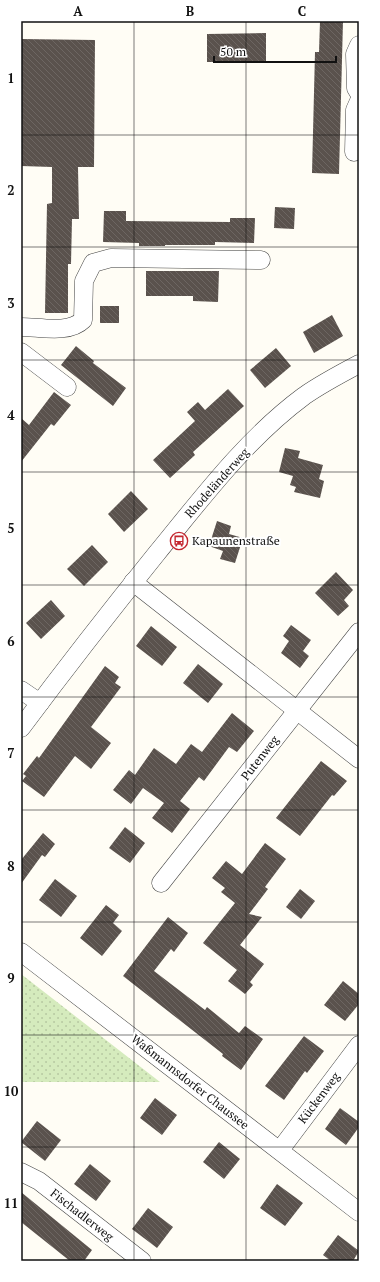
<svg xmlns="http://www.w3.org/2000/svg" width="380" height="1282" font-family="'PT Serif',serif">
	<style>
		.garden { fill: url(#garden-dots) }
		.building { fill: url(#building-back-hatch) }
		.lines { fill: none; stroke-linecap: round; stroke-linejoin: round }
		.minor-casing { stroke: #444; stroke-width: 19 }
		.minor { stroke: #fff; stroke-width: 18 }
		.grid { fill: none; stroke: #111; stroke-width: 1; stroke-opacity: 0.55 }
		.labels { text-anchor: middle; stroke-width: 4; stroke-linejoin: round; paint-order: stroke }
		.street-label { font-size: 12px; fill: #111; stroke: #fff }
		.poi-label { font-size: 12px; fill: #111; stroke: #fff; text-anchor: start }
		.neatline { fill: none; stroke: #111; stroke-width: 1.5 }
		.grid-label { font-size: 13px; text-anchor: middle; font-weight: bold; fill: #111 }
	</style>
	<defs>
		<pattern id="garden-dots" width="8" height="8" patternUnits="userSpaceOnUse"><rect width="8" height="8" fill="#d5ebbd"/><path d="M2 2h.1M6 6h.1" fill="none" stroke="#b6c8a1" stroke-width="1.8" stroke-linecap="round"/></pattern>
		<pattern id="building-back-hatch" width="6" height="6" patternUnits="userSpaceOnUse"><rect width="6" height="6" fill="#5a524d"/><path d="M-1 5l2 2M0 0l6 6M5-1l2 2" fill="none" stroke="#6d6662"/></pattern>
	</defs>
	<rect width="100%" height="100%" fill="#fffdf5"/>
	<path class="garden" d="M21,974L160,1082H21Z"/>
	<g class="building">
		<path d="M320,21H343L339,174L312,173L315,52H319Z"/>
		<path d="M266,33V62H207V34Z"/>
		<path d="M21,39L95,40L94,167H78L79,219H72L71,264H68V313H45L47,204L52,203V167L21,166Z"/>
		<path d="M275,207L295,208L294,229L274,228Z"/>
		<path d="M104,211H126V221L230,222V218H255L254,243L215,242V245H165V246H139V243L103,242Z"/>
		<path d="M146,271H219L218,302L193,301V296H146Z"/>
		<rect x="100" y="306" width="19" height="17"/>
		<path d="M332,315L343,336L314,353L303,332Z"/>
		<path d="M76,346L94,361L93,363L126,388L113,406L61,365Z"/>
		<path d="M276,348L291,366L265,388L250,370Z"/>
		<path d="M228,389L244,406L193,452L195,455L170,478L153,460L195,421L187,412L198,402L205,410Z"/>
		<path d="M54,392L71,405L54,426L51,424L21,462V418L29,425Z"/>
		<path d="M285,448L300,451L298,458L323,465L319,479L324,481L320,498L294,492L296,487L290,485L293,476L279,472Z"/>
		<path d="M131,491L148,509L124,532L108,514Z"/>
		<path d="M217,521L231,526L229,534L243,538L235,563L220,559L223,551L209,546Z"/>
		<path d="M92,545L108,562L84,586L67,569Z"/>
		<path d="M336,572L353,590L344,600L349,606L338,616L315,593Z"/>
		<path d="M51,600L65,616L41,639L26,623Z"/>
		<path d="M291,625L311,640L303,651L309,656L300,668L281,653L289,641L283,636Z"/>
		<path d="M151,626L177,647L162,666L136,646Z"/>
		<path d="M198,664L223,684L208,703L183,683Z"/>
		<path d="M105,666L119,677L115,683L121,687L91,727L111,743L91,769L75,756L44,797L22,781L26,776L23,774L37,756L39,758Z"/>
		<path d="M232,713L254,731L237,752L229,747L204,781L199,777L180,801L190,809L172,833L152,818L164,803L143,788L131,804L113,790L129,770L135,775L154,748L176,764L191,744L202,752Z"/>
		<path d="M321,761L347,781L334,796L332,795L300,836L276,818Z"/>
		<path d="M125,827L145,843L130,863L109,848Z"/>
		<path d="M43,833L55,844L45,857L42,855L21,884V860Z"/>
		<path d="M265,843L286,859L265,887L268,889L249,914L262,917L240,945L264,964L250,982L253,985L245,994L228,981L237,970L203,943L235,903L221,892L225,888L212,878L226,861L242,874Z"/>
		<path d="M55,879L77,896L61,917L39,900Z"/>
		<path d="M300,889L315,901L301,919L286,907Z"/>
		<path d="M106,905L119,915L113,923L122,931L102,956L80,938Z"/>
		<path d="M168,917L188,933L174,952L171,949L154,971L205,1010L207,1007L239,1033L245,1026L263,1039L241,1070L222,1056L223,1054L123,976Z"/>
		<path d="M343,981L359,994V1004L345,1021L324,1005Z"/>
		<path d="M304,1036L324,1051L307,1073L305,1071L284,1100L265,1086Z"/>
		<path d="M155,1098L177,1115L162,1135L140,1118Z"/>
		<path d="M340,1108L359,1122V1127L346,1145L325,1129Z"/>
		<path d="M37,1121L61,1140L45,1161L21,1142Z"/>
		<path d="M219,1142L240,1159L224,1179L203,1162Z"/>
		<path d="M90,1164L111,1181L96,1201L74,1184Z"/>
		<path d="M277,1184L303,1203L285,1226L260,1208Z"/>
		<path d="M21,1192L92,1250L84,1261H70L21,1222Z"/>
		<path d="M148,1208L173,1227L157,1248L132,1229Z"/>
		<path d="M338,1235L359,1251L353,1261H331L323,1255Z"/>
	</g>
	<g class="lines">
		<defs>
			<g id="minor">
				<path d="M359,45L355,54L356,88L359,93"/>
				<path d="M354,152L355,110L359,101"/>
				<path d="M21,327C40,327 69,334 83,320L84,281L93,263L111,258L261,260"/>
				<path d="M21,352L67,387"/>
				<path d="M133,582L359,759"/>
				<path d="M21,690L40,703"/>
				<path d="M21,728C65,669 111,610 157,553C202,498 246,439 304,396C321,384 340,374 359,364"/>
				<path d="M161,883L359,632"/>
				<path d="M21,952L359,1212"/>
				<path d="M280,1150L359,1045"/>
				<path d="M21,1172L39,1181L142,1261"/>
			</g>
		</defs>
		<use href="#minor" class="minor-casing"/>
		<use href="#minor" class="minor"/>
	</g>
	<path class="grid" d="M134,21V1261M246,21V1261M21,135H359M21,247H359M21,360H359M21,472H359M21,585H359M21,697H359M21,810H359M21,922H359M21,1035H359M21,1147H359"/>
	<defs>
		<symbol id="bus-ring" viewBox="-11 -11 22 22"><circle r="9.5" fill="#fff" stroke="#c4262e" stroke-width="1.5"/><path d="M-5-6H5V4H4V6H2V4H-2V6H-4V4H-5ZM-3.5-4V0h7V-4ZM-3.5 1.2v1.5H-2V1.2ZM2 1.2v1.5H3.5V1.2Z" fill="#c4262e"/></symbol>
	</defs>
	<g fill-rule="evenodd">
		<use href="#bus-ring" x="169" y="531" width="20" height="20"/>
	</g>
	<g class="labels">
		<g class="street-label">
			<text transform="translate(217 483) rotate(-48)" y="4">Rhodeländerweg</text>
			<text transform="translate(260 758) rotate(-52)" y="4">Putenweg</text>
			<text transform="translate(190 1082) rotate(38)" y="4">Waßmannsdorfer Chaussee</text>
			<text transform="translate(319 1098) rotate(-53)" y="4">Kückenweg</text>
			<text transform="translate(82 1215) rotate(38)" y="4">Fischadlerweg</text>
		</g>
		<g class="poi-label">
			<text x="192" y="545">Kapaunenstraße</text>
		</g>
	</g>
	<rect width="380" height="1282" fill="none" stroke="#ffffff" stroke-width="44"/>
	<path d="M214 56v6h122v-6" fill="none" stroke="#111111" stroke-width="2"/>
	<text x="220" y="56" font-size="12" fill="#111111" stroke="#ffffff" stroke-width="3" paint-order="stroke">50 m</text>
	<rect x="22" y="22" width="336" height="1238" class="neatline"/>
	<g class="grid-label">
		<text x="78" y="16">A</text>
		<text x="190" y="16">B</text>
		<text x="302" y="16">C</text>
		<text x="11" y="83">1</text>
		<text x="11" y="195">2</text>
		<text x="11" y="308">3</text>
		<text x="11" y="420">4</text>
		<text x="11" y="533">5</text>
		<text x="11" y="646">6</text>
		<text x="11" y="758">7</text>
		<text x="11" y="871">8</text>
		<text x="11" y="983">9</text>
		<text x="11" y="1096">10</text>
		<text x="11" y="1208">11</text>
	</g>
</svg>
